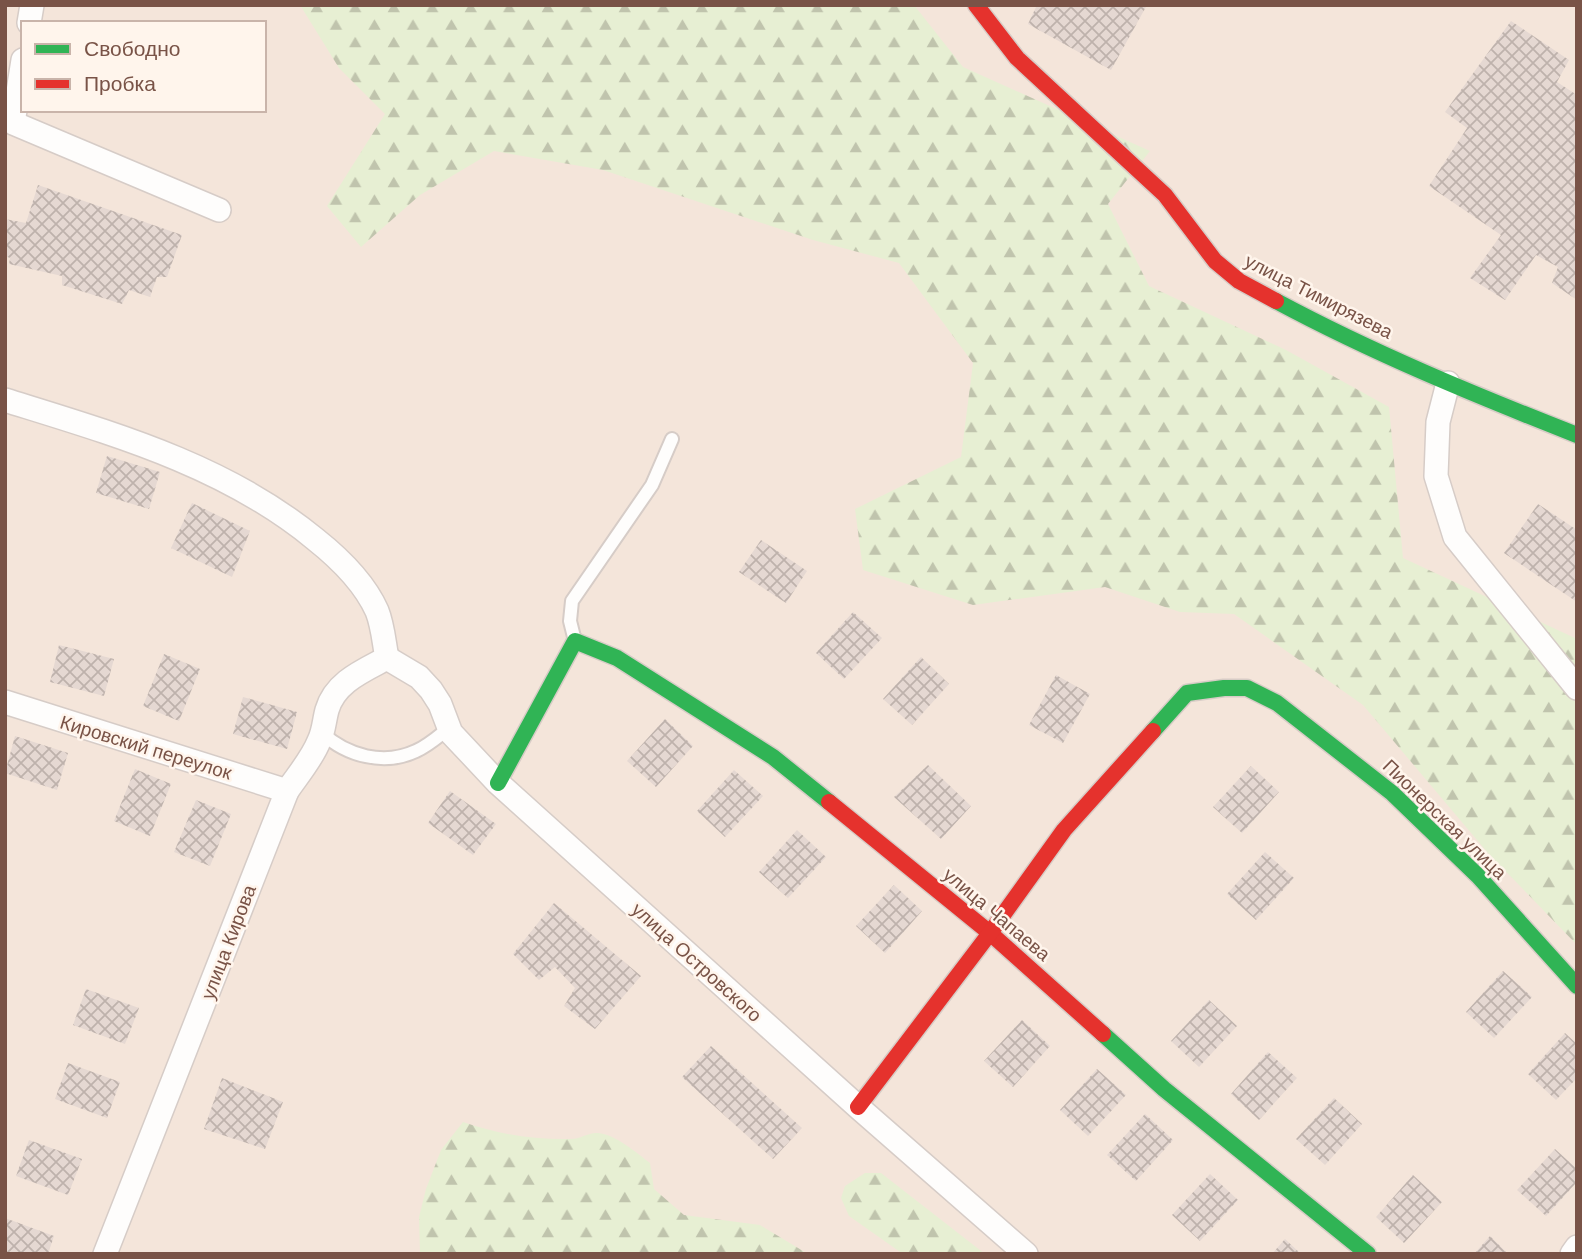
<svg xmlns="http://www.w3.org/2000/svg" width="1582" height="1259" font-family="Arial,sans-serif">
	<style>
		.residential { fill: #f4e5da; fill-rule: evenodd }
		.forest { fill: url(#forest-firs) }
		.building { fill: url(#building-cross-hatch) }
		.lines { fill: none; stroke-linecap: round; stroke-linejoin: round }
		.lane-casing { stroke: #d6ccc7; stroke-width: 16 }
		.street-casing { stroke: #d6ccc7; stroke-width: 26 }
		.fast-casing { stroke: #d7ccc6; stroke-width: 19 }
		.jam-casing { stroke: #d7ccc6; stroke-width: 19 }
		.lane { stroke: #fefdfc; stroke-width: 12 }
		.street { stroke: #fefdfc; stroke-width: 23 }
		.fast { stroke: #30b455; stroke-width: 16 }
		.jam { stroke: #e5322d; stroke-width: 16 }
		.labels { text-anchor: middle; stroke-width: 5; stroke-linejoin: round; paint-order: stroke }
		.street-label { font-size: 19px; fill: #795347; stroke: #fff5ec }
	</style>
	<defs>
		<pattern id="forest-firs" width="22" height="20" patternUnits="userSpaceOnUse" patternTransform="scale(1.75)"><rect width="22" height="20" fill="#e7efd3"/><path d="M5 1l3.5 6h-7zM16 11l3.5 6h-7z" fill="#c0c4ad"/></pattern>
		<pattern id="building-cross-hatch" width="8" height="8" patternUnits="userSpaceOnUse" patternTransform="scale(1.75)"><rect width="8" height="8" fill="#e5d8d2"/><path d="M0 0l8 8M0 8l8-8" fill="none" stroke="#beb2ac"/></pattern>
	</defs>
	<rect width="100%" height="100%" fill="#f8f1ea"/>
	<path class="residential" d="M5,5H1577V1254H5ZM23,23H264V110H23Z"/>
	<g class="forest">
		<path d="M300,5H914L963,67L1150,151L1108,204L1149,286L1286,350L1389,407L1403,558L1577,639V945L1488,853L1363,705L1234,614L1180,612L1105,587L973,605L863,570L855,509L961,457L973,363L899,263L813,240L603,170L494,151L420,195L361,247L327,206L385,114L339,68Z"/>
		<path d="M463,1122C497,1134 534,1140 571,1139C580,1139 589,1132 598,1133C615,1134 637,1153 650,1163L654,1189L684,1215L760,1225L808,1254H420L419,1217L426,1189L441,1150Z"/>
		<path d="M865,1173H881L985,1254H903L849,1216L841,1198L845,1186Z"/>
	</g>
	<g class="building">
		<path d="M1037,5H1147L1111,70L1028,24Z"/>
		<path d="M1511,21L1569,60L1557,82L1577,95V300L1552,283L1558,267L1536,255L1505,300L1470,278L1501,235L1429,186L1467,128L1445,112Z"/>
		<path d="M38,185L182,235L167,277H157L150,297L129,290L122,304L62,285V276L9,264L10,258L5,256V219L26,223Z"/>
		<path d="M107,456L160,472L149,509L96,493Z"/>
		<path d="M192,503L250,531L232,577L171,548Z"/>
		<path d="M1538,504L1577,530V602L1504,553Z"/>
		<path d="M761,540L807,571L786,603L739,572Z"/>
		<path d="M853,612L882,638L844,679L816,653Z"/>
		<path d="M59,645L114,659L104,696L50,682Z"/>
		<path d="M164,654L200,669L179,721L143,706Z"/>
		<path d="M921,657L949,684L912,725L883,699Z"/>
		<path d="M1056,675L1090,694L1063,743L1029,725Z"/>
		<path d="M243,697L297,712L287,749L233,734Z"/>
		<path d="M665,719L693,746L656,787L627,761Z"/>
		<path d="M15,736L68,753L57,790L5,773Z"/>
		<path d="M928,765L971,806L941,839L894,797Z"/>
		<path d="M1251,766L1279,792L1242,833L1213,807Z"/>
		<path d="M135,769L171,784L150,836L114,821Z"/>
		<path d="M734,770L763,796L725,837L697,811Z"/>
		<path d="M450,791L496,824L473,855L428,823Z"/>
		<path d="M196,800L231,814L210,866L174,852Z"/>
		<path d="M797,830L826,857L788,898L759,872Z"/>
		<path d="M1265,852L1294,878L1256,920L1227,894Z"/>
		<path d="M894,885L922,911L885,953L856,926Z"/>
		<path d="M554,903L641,976L595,1029L564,1006L575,988L555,967L539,980L513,954Z"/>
		<path d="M1503,971L1532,997L1494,1038L1466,1012Z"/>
		<path d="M86,989L139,1008L125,1044L73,1025Z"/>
		<path d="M1209,1000L1237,1026L1199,1067L1171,1041Z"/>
		<path d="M1022,1020L1050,1046L1013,1087L984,1061Z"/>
		<path d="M1565,1033L1577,1044V1078L1556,1100L1528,1074Z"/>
		<path d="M711,1046L802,1128L773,1159L682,1077Z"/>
		<path d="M1268,1052L1297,1078L1259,1120L1231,1094Z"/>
		<path d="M68,1063L120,1082L107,1118L55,1099Z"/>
		<path d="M1097,1069L1126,1095L1088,1136L1060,1110Z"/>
		<path d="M222,1078L283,1102L265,1149L204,1129Z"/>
		<path d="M1334,1098L1362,1124L1325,1165L1296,1139Z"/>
		<path d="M1145,1114L1173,1140L1136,1181L1107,1155Z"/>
		<path d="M29,1140L82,1159L68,1195L16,1176Z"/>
		<path d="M1555,1149L1577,1169V1182L1546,1216L1517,1190Z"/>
		<path d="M1210,1174L1238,1200L1200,1241L1172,1215Z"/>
		<path d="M1413,1175L1442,1202L1404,1243L1376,1217Z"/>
		<path d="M5,1218L54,1236L48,1254H5Z"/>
		<path d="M1490,1236L1508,1254H1474Z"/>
		<path d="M1285,1239L1301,1254H1272Z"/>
	</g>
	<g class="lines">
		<defs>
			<g id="lane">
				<path d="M575,641L570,621L572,601L652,485L672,439"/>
				<path d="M322,733C347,756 384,766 416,751C428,746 439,736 449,728"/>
			</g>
			<g id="street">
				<path d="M29,23L32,5"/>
				<path d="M23,60L13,123L219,210"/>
				<path d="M1448,383L1438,422L1436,476L1455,537L1577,688"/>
				<path d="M5,400C114,434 225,465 315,539C339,558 364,582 377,611C383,626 384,643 387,658"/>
				<path d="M387,658L419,677L431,690L440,704L451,733L498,783L858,1107L1026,1254"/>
				<path d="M5,702L287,791"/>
				<path d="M105,1254L287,791C297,776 312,759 319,741C324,731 324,721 327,710C335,682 363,671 387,658"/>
				<path d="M1572,1254L1577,1247"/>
			</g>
			<g id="fast">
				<path d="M1276,301C1373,353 1475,395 1577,435"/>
				<path d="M1153,731L1187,693L1224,688H1247L1277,703L1392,793L1478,876L1577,986"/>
				<path d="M498,783L575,641L617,658L773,757L829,802"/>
				<path d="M1103,1034L1164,1089L1368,1254"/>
			</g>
			<g id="jam">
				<path d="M976,5L1017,58L1165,195L1215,261L1239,281L1276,301"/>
				<path d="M829,802L990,933L1103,1034"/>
				<path d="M858,1107L990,933L1064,830L1153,731"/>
			</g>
		</defs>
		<use href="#lane" class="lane-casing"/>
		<use href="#street" class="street-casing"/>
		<use href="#fast" class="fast-casing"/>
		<use href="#jam" class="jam-casing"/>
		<use href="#lane" class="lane"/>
		<use href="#street" class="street"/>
		<use href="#fast" class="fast"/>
		<use href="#jam" class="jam"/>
	</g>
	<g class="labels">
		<g class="street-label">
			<text transform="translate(1319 296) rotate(27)" y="7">улица Тимирязева</text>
			<text transform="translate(146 747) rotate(17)" y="7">Кировский переулок</text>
			<text transform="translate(1445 819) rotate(44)" y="7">Пионерская улица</text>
			<text transform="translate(997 914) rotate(40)" y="7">улица Чапаева</text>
			<text transform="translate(228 942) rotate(-69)" y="7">улица Кирова</text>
			<text transform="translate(697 962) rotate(42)" y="7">улица Островского</text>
		</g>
	</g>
	<rect width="1582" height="1259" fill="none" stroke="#795347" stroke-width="14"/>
	<rect x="21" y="21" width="245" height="91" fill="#fff5ec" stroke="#c9b4aa" stroke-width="2"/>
	<rect x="35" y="44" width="35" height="10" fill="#30b455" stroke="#c9b4aa" stroke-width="2"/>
	<text x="84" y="56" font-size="21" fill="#795347">Свободно</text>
	<rect x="35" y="79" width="35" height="10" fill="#e5322d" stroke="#c9b4aa" stroke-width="2"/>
	<text x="84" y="91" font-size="21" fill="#795347">Пробка</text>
</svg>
